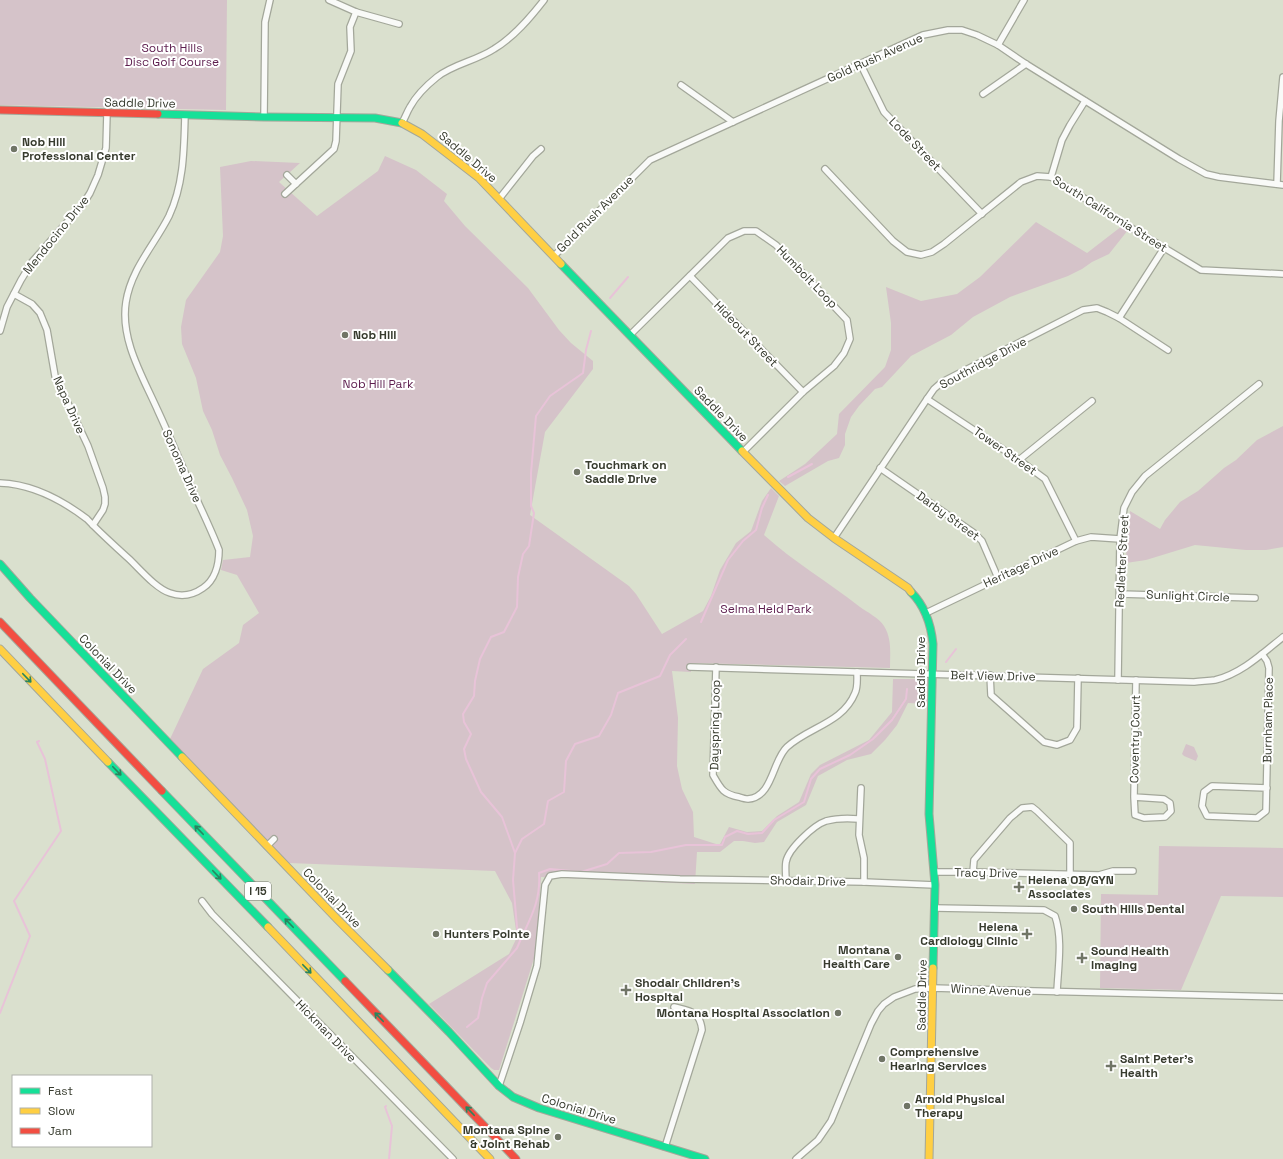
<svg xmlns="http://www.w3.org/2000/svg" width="1283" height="1159" font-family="'Space Grotesk',sans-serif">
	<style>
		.green { fill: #d5c3c9 }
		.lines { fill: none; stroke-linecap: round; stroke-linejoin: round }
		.stream { stroke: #e8c3d8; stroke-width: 2 }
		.street-casing { stroke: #a3a79a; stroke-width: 8 }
		.fast-casing { stroke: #a3a79a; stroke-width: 9 }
		.slow-casing { stroke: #a3a79a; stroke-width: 9 }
		.jam-casing { stroke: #a3a79a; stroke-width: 9 }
		.street { stroke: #f9faf8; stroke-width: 5.5 }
		.fast { stroke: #16e098; stroke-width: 7 }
		.slow { stroke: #ffcf43; stroke-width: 7 }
		.jam { stroke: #f24e42; stroke-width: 7 }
		.oneway { stroke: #28855e }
		.poi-dot { fill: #707566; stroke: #fff; stroke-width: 1.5 }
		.labels { text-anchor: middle; stroke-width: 4; stroke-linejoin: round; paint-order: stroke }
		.shield { fill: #fff; stroke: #73766d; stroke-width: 1 }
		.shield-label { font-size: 11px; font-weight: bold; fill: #373b2e }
		.park-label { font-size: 12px; fill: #5d1d4e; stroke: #fff }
		.street-label { font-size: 12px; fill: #373b2e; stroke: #fff }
		.poi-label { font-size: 12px; font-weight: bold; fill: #373b2e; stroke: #fff; text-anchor: start }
	</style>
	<rect width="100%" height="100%" fill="#dae0ce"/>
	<g class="green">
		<path d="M0,0H227L226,110L0,105Z"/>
		<path d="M385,156L416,170L447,194L444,201L465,226L528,288L559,330L571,343L593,361V369L545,432L530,515L629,586L636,594L662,634L703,611L711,596L720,570L736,543L751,531L762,501L771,488L779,496L764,535C794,562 828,582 860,607C867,612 879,618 884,626C892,639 890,653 890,668L691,663V672L672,671L678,718L677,766L682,789L693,812L694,837L716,844H720L729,827L747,832L762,831L777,816L799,802L811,774L820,765L869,740L892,712L893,679H928L927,704L908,703L897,725L885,740L871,754L847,760L818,776L806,805L777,822L764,842L755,843L743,841H734L720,852H697L695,884L541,877L536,952L500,1067L499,1070H494L491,1068L429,1004L509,954L517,937L512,903L495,871L289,863L170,739L203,669L239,643L243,625L259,613L237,575L221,570L223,560L250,557L253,536L247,510L232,478L220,455L212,430L203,411L196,378L182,344L181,327L186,300L220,252L223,236L220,167L251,161L300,163L279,182L317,216L378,171Z"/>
		<path d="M1036,222L1087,253L1122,226L1128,230L1109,254L1092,262L1082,269L1068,276L1010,297L973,317L951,335L911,356L882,387L875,389L859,406L851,417L845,434V445L839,458L828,461L785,486L779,481L805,464L837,434L839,414L885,367L891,350V323L886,287L921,301L957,294L980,277Z"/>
		<path d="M1283,426V547L1266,550H1246L1195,545L1146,560L1126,563L1127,530L1130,511L1160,529L1165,520L1180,502L1198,491L1224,468L1236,460L1257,440Z"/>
		<path d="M1186,744L1194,747L1198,756L1196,761L1184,756L1182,754Z"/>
		<path d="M1159,846L1283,848V897L1221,896L1181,990L1100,988L1101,894L1158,895Z"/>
	</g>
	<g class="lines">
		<g class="stream">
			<path d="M610,298L628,277"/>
			<path d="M788,477L812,464"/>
			<path d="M701,622L728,560L743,541L756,530L762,508L768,495"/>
			<path d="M946,662L956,649"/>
			<path d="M515,853L522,839L544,824L548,801L564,792L566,761L575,744L599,736L611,715L618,693L660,676L670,655L686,639"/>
			<path d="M520,941C531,917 541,900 539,873L550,869L581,872L607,864L619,853L651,852L686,845H722L725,837L737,831L748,834L762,833L774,820L804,802L811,779L820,769L850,755L873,739L892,720L906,699L907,689"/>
			<path d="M0,1013L30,936L14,901L61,831L45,759L37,742L39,741"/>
			<path d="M467,1027L478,1018L482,998L487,983L517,948L520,941L517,927L513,880L515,853L502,817L481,792L466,759L464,749L471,734L464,722L463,714L474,696L475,681L480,659L491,637L504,632L517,607L518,577L523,554L529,546L534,513L531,506V473L536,416L550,396L583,373L586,350L591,331"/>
			<path d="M386,1106L385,1107L392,1126L389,1159"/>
		</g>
		<defs>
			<g id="street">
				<path d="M329,0L356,12L399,24"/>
				<path d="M998,45L1024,0"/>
				<path d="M861,65L884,112L982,214"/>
				<path d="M681,85L733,122"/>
				<path d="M983,94L1026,64"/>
				<path d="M264,117L265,22L270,0"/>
				<path d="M402,123C405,118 407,112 410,107C416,96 427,85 437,77C453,64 476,61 494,49C514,37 530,18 544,0"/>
				<path d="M825,169L893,241L907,252L921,255L932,252L944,244L1021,182L1037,176L1051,177L1128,226L1201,270L1283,274"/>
				<path d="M287,175L296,184"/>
				<path d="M1051,177L1062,140L1070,125L1085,101"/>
				<path d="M1277,184L1279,121L1283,77"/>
				<path d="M285,194L334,149L336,141L338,84L351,51L350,27L356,12"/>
				<path d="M499,199L533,156L541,149"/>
				<path d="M554,256L650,160L923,35L948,30H962L977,35L998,45L1026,64L1179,159L1206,174L1219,177L1283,185"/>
				<path d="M690,276L803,392"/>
				<path d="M14,294L32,304L40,313L47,330L55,376L88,446L103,488L105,497V504L103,510L93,525"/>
				<path d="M1119,318L1164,248"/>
				<path d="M0,331L7,307L21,280L32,262L83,204L90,193L98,175L106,148L107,113"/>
				<path d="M630,335L728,238L744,231H756L776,245L847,320L850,339L844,353L834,366L803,392L743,452"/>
				<path d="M927,399L1019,460L1045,479L1076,541"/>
				<path d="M1019,460L1092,401"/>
				<path d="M880,468L974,533L982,541L998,578"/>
				<path d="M0,483C32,484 62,500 87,519C100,533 114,545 128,558C139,568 155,588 170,593C181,597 193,595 203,588C215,580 219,564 219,550C211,529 201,509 192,489C181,463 170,437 158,411C143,377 120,340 126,302C131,269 155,244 169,216C184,184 184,149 185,115"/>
				<path d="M834,538L927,399L934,389L942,382L1083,310L1097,308L1107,312L1119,318L1168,350"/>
				<path d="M1120,594L1255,598"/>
				<path d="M926,613L1076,541L1091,537L1120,539"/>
				<path d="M1262,654L1267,661L1269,668L1266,811L1257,818L1207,816L1202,806L1204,792L1212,786L1267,788"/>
				<path d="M690,667L1194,682C1201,681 1208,681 1215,680C1241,674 1263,653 1283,637"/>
				<path d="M716,667L713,775C721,789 723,794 739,797C742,798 746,799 748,799C773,797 772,761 787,747C809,727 843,723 855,693C858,687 857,678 857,672"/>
				<path d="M990,675L991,695L1044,742L1057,745L1070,740L1077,728L1078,678"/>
				<path d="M1118,680L1120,539L1124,508L1132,492L1145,476L1259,384"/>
				<path d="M861,788L859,835L864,858V882"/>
				<path d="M1134,797L1164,799L1170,803L1171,811L1165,817L1144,818L1135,815L1134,797L1136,680"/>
				<path d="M267,846L274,839"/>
				<path d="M935,872H973L1099,875L1113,871H1133"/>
				<path d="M973,872L974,860L1010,818L1022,808L1032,807L1037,811L1070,843V874"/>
				<path d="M786,881C786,875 785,868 786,862C788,849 814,825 826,821C837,818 848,818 859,819"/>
				<path d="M202,901L212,914L453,1159"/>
				<path d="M935,908L1044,910L1055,916C1063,939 1058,968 1057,992"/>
				<path d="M499,1086L520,1023L537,966L545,885L550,876L562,874L680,879L864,882L935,885"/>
				<path d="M665,1147L702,1030C700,1011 690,1011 674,1007"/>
				<path d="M796,1159L818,1140L831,1121L871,1024L878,1011L884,1004L894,997L915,989L933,988L1035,991L1283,997"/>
			</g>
			<g id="fast">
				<path d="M158,114L264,117L375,118L402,123"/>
				<path d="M561,264L742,451"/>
				<path d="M0,564L30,598L182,757"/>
				<path d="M911,592C925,606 931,624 933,644L929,814L935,885L933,968"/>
				<path d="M108,762L268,927"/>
				<path d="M162,791L345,981"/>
				<path d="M388,970L449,1032L499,1086L513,1097L539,1108L705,1159"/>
			</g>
			<g id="slow">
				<path d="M402,123L422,134L479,178L561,264"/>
				<path d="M742,451L808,518L834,538L908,588L911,592"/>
				<path d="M0,649L108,762"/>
				<path d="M182,757L338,920L388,970"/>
				<path d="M268,927L490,1159"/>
				<path d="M929,1159L933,968"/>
			</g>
			<g id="jam">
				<path d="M0,110L158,114"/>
				<path d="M0,622L162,791"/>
				<path d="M345,981L516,1159"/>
			</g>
		</defs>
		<use href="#street" class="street-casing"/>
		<use href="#fast" class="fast-casing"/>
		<use href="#slow" class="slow-casing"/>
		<use href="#jam" class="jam-casing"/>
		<use href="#street" class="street"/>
		<use href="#fast" class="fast"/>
		<use href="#slow" class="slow"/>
		<use href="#jam" class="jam"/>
	</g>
	<defs><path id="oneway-shaft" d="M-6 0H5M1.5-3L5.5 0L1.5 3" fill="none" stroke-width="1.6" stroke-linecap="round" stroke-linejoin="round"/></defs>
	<g class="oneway">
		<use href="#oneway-shaft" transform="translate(27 678) rotate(46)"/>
		<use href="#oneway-shaft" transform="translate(117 771) rotate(46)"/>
		<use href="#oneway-shaft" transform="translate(199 830) rotate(-134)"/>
		<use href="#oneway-shaft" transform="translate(217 875) rotate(46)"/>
		<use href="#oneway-shaft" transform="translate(289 923) rotate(-134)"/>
		<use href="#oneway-shaft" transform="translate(307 969) rotate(46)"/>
		<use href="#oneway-shaft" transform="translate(379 1017) rotate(-134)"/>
		<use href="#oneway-shaft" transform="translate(470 1111) rotate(-134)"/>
	</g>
	<g class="poi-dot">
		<circle cx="14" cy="149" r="4"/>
		<circle cx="345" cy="335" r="4"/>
		<circle cx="577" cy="472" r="4"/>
		<path d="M1017 881h4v4h4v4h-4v4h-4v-4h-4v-4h4z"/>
		<circle cx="1074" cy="909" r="4"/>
		<circle cx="436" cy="934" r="4"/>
		<path d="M1025 928h4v4h4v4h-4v4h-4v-4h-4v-4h4z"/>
		<circle cx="898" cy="957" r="4"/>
		<path d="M1080 952h4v4h4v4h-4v4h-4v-4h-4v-4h4z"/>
		<path d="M624 984h4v4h4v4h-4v4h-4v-4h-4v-4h4z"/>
		<circle cx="838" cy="1013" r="4"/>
		<circle cx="882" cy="1059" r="4"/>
		<path d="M1109 1060h4v4h4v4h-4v4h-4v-4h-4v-4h4z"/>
		<circle cx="907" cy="1106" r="4"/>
		<circle cx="558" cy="1137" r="4"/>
	</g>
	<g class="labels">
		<rect class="shield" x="245" y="882" width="26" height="18" rx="3"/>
		<g class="shield-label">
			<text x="258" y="895">I 15</text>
		</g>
		<g class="park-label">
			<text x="172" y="52">South Hills<tspan x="172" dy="14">Disc Golf Course</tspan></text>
			<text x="378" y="388">Nob Hill Park</text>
			<text x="766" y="613">Selma Held Park</text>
		</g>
		<g class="street-label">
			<text transform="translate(875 58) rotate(-24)" y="4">Gold Rush Avenue</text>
			<text transform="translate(140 103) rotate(1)" y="4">Saddle Drive</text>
			<text transform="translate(915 144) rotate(46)" y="4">Lode Street</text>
			<text transform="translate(468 157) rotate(40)" y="4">Saddle Drive</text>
			<text transform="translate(595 214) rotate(-45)" y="4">Gold Rush Avenue</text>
			<text transform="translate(1110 214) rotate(32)" y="4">South California Street</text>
			<text transform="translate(56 235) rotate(-51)" y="4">Mendocino Drive</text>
			<text transform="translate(807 277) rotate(46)" y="4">Humbolt Loop</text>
			<text transform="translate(746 334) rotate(46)" y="4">Hideout Street</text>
			<text transform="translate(983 363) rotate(-28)" y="4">Southridge Drive</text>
			<text transform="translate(69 405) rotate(66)" y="4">Napa Drive</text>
			<text transform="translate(721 414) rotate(46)" y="4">Saddle Drive</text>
			<text transform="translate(1005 451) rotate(35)" y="4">Tower Street</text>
			<text transform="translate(182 466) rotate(66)" y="4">Sonoma Drive</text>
			<text transform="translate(948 516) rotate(36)" y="4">Darby Street</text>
			<text transform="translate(1122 561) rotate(-87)" y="4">Redletter Street</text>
			<text transform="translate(1021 567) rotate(-25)" y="4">Heritage Drive</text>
			<text transform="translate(1188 596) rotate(2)" y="4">Sunlight Circle</text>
			<text transform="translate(108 664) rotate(46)" y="4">Colonial Drive</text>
			<text transform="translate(921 672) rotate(-90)" y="4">Saddle Drive</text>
			<text transform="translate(993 676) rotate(1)" y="4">Belt View Drive</text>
			<text transform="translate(1268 720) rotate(-89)" y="4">Burnham Place</text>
			<text transform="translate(715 725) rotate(-89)" y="4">Dayspring Loop</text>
			<text transform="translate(1135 739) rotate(-89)" y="4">Coventry Court</text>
			<text transform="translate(986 873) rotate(1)" y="4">Tracy Drive</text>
			<text transform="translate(808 881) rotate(1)" y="4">Shodair Drive</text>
			<text transform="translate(332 898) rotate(46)" y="4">Colonial Drive</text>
			<text transform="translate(991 990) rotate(2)" y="4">Winne Avenue</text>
			<text transform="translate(922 995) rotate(-89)" y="4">Saddle Drive</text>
			<text transform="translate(326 1031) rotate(46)" y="4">Hickman Drive</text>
			<text transform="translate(579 1109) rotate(17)" y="4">Colonial Drive</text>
		</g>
		<g class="poi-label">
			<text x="22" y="146">Nob Hill<tspan x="22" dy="14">Professional Center</tspan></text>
			<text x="353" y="339">Nob Hill</text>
			<text x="585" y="469">Touchmark on<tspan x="585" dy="14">Saddle Drive</tspan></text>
			<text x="1028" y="884">Helena OB/GYN<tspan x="1028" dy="14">Associates</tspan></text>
			<text x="1082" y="913">South Hills Dental</text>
			<text x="1018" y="931" text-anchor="end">Helena<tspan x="1018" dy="14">Cardiology Clinic</tspan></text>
			<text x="444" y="938">Hunters Pointe</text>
			<text x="890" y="954" text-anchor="end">Montana<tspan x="890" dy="14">Health Care</tspan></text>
			<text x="1091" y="955">Sound Health<tspan x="1091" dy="14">Imaging</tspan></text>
			<text x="635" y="987">Shodair Children's<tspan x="635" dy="14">Hospital</tspan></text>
			<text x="830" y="1017" text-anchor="end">Montana Hospital Association</text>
			<text x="890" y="1056">Comprehensive<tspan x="890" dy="14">Hearing Services</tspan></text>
			<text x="1120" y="1063">Saint Peter's<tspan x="1120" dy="14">Health</tspan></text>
			<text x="915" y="1103">Arnold Physical<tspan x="915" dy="14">Therapy</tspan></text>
			<text x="550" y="1134" text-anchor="end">Montana Spine<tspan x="550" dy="14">&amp; Joint Rehab</tspan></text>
		</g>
	</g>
	<rect x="12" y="1075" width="140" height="72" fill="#ffffff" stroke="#afb1ab"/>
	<rect x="20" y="1088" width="20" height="6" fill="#16e098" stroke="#afb1ab"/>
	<text x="48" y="1095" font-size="12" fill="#373b2e">Fast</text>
	<rect x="20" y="1108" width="20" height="6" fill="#ffcf43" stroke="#afb1ab"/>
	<text x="48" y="1115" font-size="12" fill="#373b2e">Slow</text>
	<rect x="20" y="1128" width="20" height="6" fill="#f24e42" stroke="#afb1ab"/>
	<text x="48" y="1135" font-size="12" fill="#373b2e">Jam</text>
</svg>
